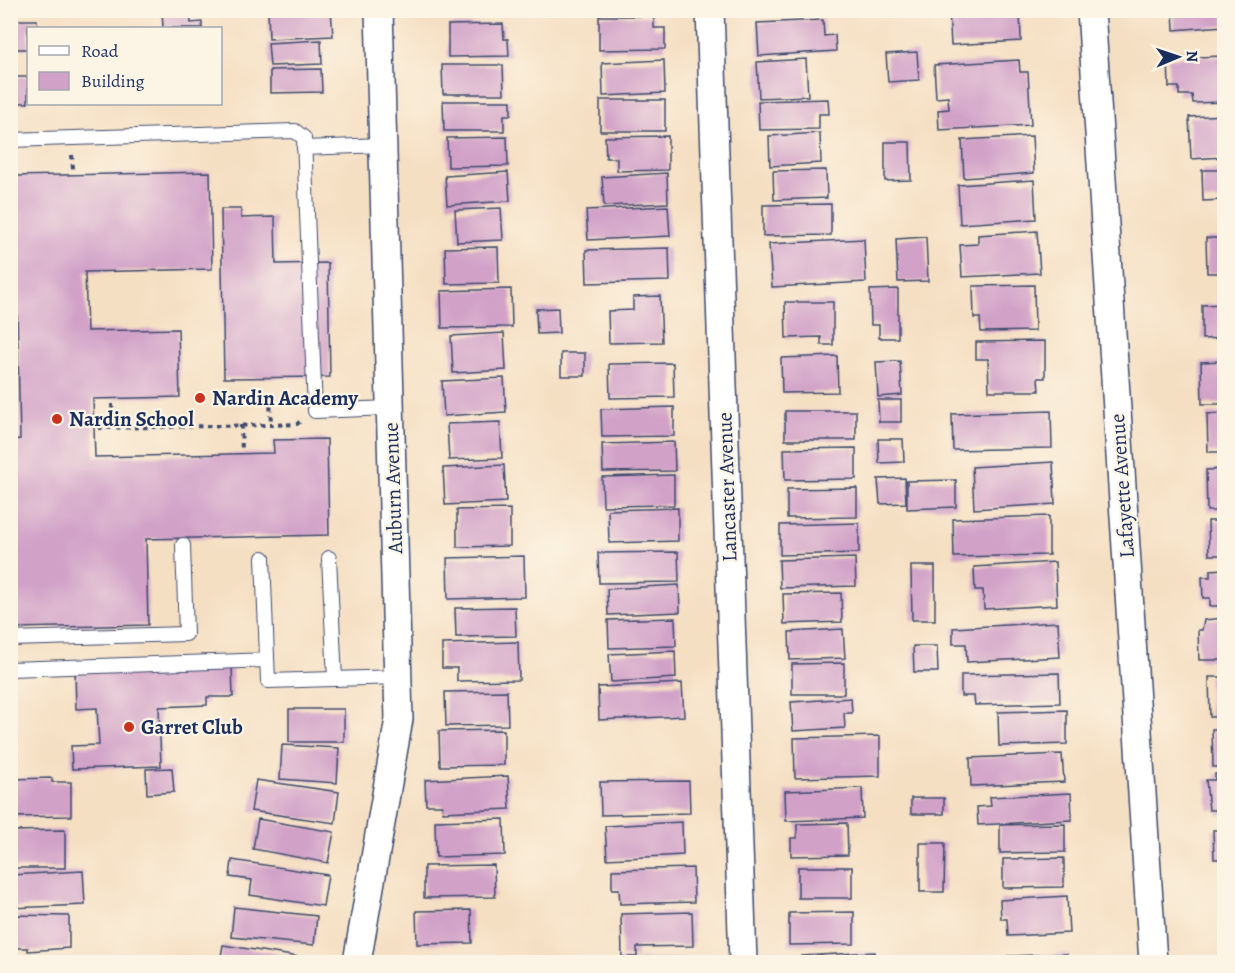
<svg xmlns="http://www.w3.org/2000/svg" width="1235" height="973" font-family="Alegreya,serif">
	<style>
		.building { fill: #d1a1c8 }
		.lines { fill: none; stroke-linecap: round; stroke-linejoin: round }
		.lane-casing { stroke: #3c496d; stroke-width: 16 }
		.street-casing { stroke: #3c496d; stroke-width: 30 }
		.path { stroke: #3c496d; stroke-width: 4; stroke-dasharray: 4.5 4.5; stroke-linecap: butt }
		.lane { stroke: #fff; stroke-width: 14 }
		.street { stroke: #fff; stroke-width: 27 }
		.poi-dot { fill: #c8321e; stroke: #fcf5e5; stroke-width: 2 }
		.labels { text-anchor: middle; stroke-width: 4.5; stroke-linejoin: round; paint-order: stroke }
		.poi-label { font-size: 21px; font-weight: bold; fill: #1b2f5e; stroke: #fcf5e5; text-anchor: start }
		.street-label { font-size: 21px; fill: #1b2f5e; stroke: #fcf5e5 }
	</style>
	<rect width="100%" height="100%" fill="#fcf5e5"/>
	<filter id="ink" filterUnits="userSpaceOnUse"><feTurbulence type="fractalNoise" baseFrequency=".0167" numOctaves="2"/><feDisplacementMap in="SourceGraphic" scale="12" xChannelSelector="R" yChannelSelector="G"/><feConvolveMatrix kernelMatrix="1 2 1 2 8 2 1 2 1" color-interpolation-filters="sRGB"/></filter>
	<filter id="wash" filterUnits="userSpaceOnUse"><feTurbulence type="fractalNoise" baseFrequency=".008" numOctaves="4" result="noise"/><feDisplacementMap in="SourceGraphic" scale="24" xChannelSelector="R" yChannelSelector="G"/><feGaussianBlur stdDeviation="1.35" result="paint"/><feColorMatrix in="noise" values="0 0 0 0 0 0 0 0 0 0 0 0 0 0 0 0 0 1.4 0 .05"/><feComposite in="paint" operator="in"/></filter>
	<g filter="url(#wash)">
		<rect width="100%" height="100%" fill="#f5dfc3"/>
		<g id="blocks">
			<g class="building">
				<path d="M162,10H190L191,23L202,22V28H163Z"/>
				<path d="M268,10H331L333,36L269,39Z"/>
				<path d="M443,10H506V16H444Z"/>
				<path d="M949,10H1020L1021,41L951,45Z"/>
				<path d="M1173,10H1224V26L1174,30Z"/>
				<path d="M599,16H654V28H665V49L599,50Z"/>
				<path d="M10,20H37L38,28H28V49H15V57H10Z"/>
				<path d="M823,20L824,36L835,35L836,51L759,56L757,23Z"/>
				<path d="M503,24L504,39H508L509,56L448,57V25Z"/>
				<path d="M321,40L322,64L270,66L268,43Z"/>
				<path d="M917,52L919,80L888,82L886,54Z"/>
				<path d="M1224,56V102L1193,103L1192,95H1179V87H1169L1168,58Z"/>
				<path d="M806,59L808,96L759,98L757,62Z"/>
				<path d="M664,60L665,93L603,96L602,63Z"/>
				<path d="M1019,60L1020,72H1028L1031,125L939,130L938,110L949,109L948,97L936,98L934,65Z"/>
				<path d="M442,65H503L504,94H443Z"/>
				<path d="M321,69L322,92L270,93V70Z"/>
				<rect x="10" y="77" width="18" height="26"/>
				<path d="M828,99L829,114H819V129L759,130L758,101Z"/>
				<rect x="600" y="100" width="65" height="31"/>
				<path d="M443,101H511V115H504V131H444Z"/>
				<path d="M1224,115V157L1191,159L1189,117Z"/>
				<path d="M820,133L821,163L770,166L769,136Z"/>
				<path d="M668,136V170L617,171V158H606L605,137Z"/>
				<path d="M1032,136L1034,173L964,178L962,140Z"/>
				<path d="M507,137L508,166L448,167L447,138Z"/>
				<path d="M885,142H910L911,180L885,181Z"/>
				<path d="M826,170L827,198L774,200L773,171Z"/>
				<path d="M1202,170H1224V200L1203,201Z"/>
				<path d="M210,172L212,269L85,272L87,331L178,329L180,397L93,399L95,457L274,453L273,440L327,439L329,535L146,539L148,625L14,628L10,522V440L20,439L14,176Z"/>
				<path d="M508,172L510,201L447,205L445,176Z"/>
				<path d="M667,173L668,203L604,206L602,177Z"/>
				<path d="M1034,180L1036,219L960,224L958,185Z"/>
				<path d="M831,204V235L763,236V205Z"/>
				<path d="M668,206L670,236L588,240L586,210Z"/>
				<path d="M501,208L503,240L457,242L455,210Z"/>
				<path d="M221,209H241V218L275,217L276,264L328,263L330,377L224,378Z"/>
				<path d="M1037,231L1040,273L962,277L960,245L978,244V235Z"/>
				<path d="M926,237L928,281L898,282L896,239Z"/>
				<path d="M1206,238H1224V273H1207Z"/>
				<path d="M864,239L866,282L772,287L769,244Z"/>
				<path d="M498,247L499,283L446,284L445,248Z"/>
				<path d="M669,248L670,281L587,283L586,250Z"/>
				<path d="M1034,285L1035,331L981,332L980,318H974L973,286Z"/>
				<path d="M511,289L512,327L442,328L441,291Z"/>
				<path d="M898,289V338H879V325H871L870,290Z"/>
				<path d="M660,296L662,342L609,343L608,311L633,310V297Z"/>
				<path d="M785,302H833V345H821V337L786,338Z"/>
				<path d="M1224,304V338L1202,339V305Z"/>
				<path d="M558,308L559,333L537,334L536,309Z"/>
				<path d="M504,333L506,370L453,373L451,336Z"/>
				<path d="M1045,341V378H1038L1039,391H989L988,359H976V342Z"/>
				<rect x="561" y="353" width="24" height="23"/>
				<path d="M837,356L838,392L782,393L781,358Z"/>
				<path d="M900,361L902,395L878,397L876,362Z"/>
				<path d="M1224,361V404H1202L1201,362Z"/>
				<path d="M673,363L674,397L610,398L609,364Z"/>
				<path d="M504,378L506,412L444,416L442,381Z"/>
				<path d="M878,400H901V422H879Z"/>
				<path d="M674,407V436L602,437L601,409Z"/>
				<rect x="785" y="411" width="71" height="29"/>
				<path d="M1051,411L1052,448L953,450L952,414Z"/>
				<path d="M1224,413V452H1208L1207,414Z"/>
				<path d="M500,422L502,458L449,460L447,424Z"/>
				<path d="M878,439H903L904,462L879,463Z"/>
				<path d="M674,442L675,471L603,472L602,444Z"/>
				<path d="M856,448V479L785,480L784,449Z"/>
				<path d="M1053,462L1055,504L974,509L972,467Z"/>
				<path d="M504,465L506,502L445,505L443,468Z"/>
				<path d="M1224,469V511H1207L1206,470Z"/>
				<path d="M674,475V505L603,506L602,477Z"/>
				<path d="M905,478L906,503L880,504L878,479Z"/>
				<path d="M956,480V507L907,509V481Z"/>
				<path d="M857,488V517L787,518V489Z"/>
				<path d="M678,508V541L609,543L608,510Z"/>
				<path d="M510,509V546L457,547V510Z"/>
				<path d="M1049,516V555L954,557L953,519Z"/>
				<path d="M1208,521H1224V555H1209Z"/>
				<path d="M859,523V553L780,555V525Z"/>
				<path d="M678,552L679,582L599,583L598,553Z"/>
				<path d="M524,556L525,597L448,599L447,558Z"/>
				<path d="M855,558L856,586L780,588L779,560Z"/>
				<path d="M1055,562L1057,605L984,609L983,590H975L974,567Z"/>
				<path d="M911,566H935V620H912Z"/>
				<path d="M1224,569V606H1210V598H1203L1202,577H1210V570Z"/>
				<path d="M679,585L680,612L608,615L607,589Z"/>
				<path d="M841,593L842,622L784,624L783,594Z"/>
				<path d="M515,607L516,636L456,637L455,608Z"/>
				<path d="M675,618L676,646L609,648L608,620Z"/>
				<path d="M1224,618V660H1199L1198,630H1202L1204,620Z"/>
				<path d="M1058,622L1060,657L967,662L966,644H953V628Z"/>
				<path d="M843,629L845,658L790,660L789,632Z"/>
				<path d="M518,642L519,680L457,681V668H442V644Z"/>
				<path d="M913,646H937L938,672H914Z"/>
				<path d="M675,651L676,678L611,682L609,654Z"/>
				<path d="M844,663V694H792V664Z"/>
				<path d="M232,665L233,697H207V705L159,707L161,766L72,769L71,746L99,745L97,708L76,709L75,670Z"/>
				<path d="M1059,673L1060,703L975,705L974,696H961V675Z"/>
				<path d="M1209,677H1224V717H1210Z"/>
				<path d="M682,683L684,716L599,720L598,687Z"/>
				<path d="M507,691L508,725L446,726L445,692Z"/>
				<path d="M851,698L852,713H844L845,728L793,731L791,702Z"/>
				<rect x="289" y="709" width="55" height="33"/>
				<path d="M1067,710V744L999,746L998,712Z"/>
				<path d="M1212,729H1224V767H1213Z"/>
				<path d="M504,730V765L440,766L439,731Z"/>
				<path d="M880,736V776L795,778L794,738Z"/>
				<path d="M282,745L339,748L337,783L280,779Z"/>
				<path d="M1062,754L1064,782L971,786L970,758Z"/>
				<path d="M172,768L174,792L147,794L146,769Z"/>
				<path d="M1215,774H1224V815H1218V810H1209L1206,780H1215Z"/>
				<path d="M508,776L510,809L443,812L442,805H426L425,780Z"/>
				<path d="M52,778V782H71V816L10,817V779Z"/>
				<path d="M256,780L339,792L335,823L251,811Z"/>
				<path d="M689,781L690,813L601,815L600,782Z"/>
				<path d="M862,788L863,818L786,821L785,791Z"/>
				<path d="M1071,793L1072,820L978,825L977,807L991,806L990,797Z"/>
				<rect x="911" y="798" width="33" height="16"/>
				<path d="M258,819L334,832L328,863L253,849Z"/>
				<path d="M504,819L505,855L436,857L435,821Z"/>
				<path d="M682,822L683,855L607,859L605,826Z"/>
				<path d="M847,823L848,855L791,856V838H797V824Z"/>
				<path d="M1065,824V852L1000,853V825Z"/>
				<path d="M65,830V868H10V831Z"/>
				<path d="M1213,830H1224V859H1214Z"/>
				<path d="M920,843H945L944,892H920Z"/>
				<path d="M1064,858V887L1003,888V859Z"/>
				<path d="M232,860L328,875L323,906L250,895L252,880L230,877Z"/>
				<path d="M494,865L495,897L424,898V866Z"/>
				<rect x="798" y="867" width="54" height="31"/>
				<path d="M693,868L694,902L620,904L619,889H612V870Z"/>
				<path d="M83,871L85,905L10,908V875Z"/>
				<path d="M1067,896L1069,933L1008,936L1007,919H1001L1000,900Z"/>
				<path d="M234,907L317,916L314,945L231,937Z"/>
				<path d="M471,910L472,943L417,944L416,911Z"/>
				<path d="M692,912L693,946L637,947V957H622L621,914Z"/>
				<path d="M854,912V944L789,945V913Z"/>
				<path d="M10,915L69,916V948L28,951V948H10Z"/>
				<path d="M223,945L311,959V962H220Z"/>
				<path d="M875,952L876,962H801V956Z"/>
				<path d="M1067,954V962H1008L1007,956Z"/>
				<path d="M687,958V962H620V960Z"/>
			</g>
		</g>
	</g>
	<g filter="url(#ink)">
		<use href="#blocks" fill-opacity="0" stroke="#3c496d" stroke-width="1.5"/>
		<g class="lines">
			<defs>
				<g id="lane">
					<path d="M10,140L295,131L304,138L315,411L390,408"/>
					<path d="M304,148L382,145"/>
					<path d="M263,558L268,681L398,677"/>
					<path d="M329,558L335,679"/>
					<path d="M10,639L186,634L183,545"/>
					<path d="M10,669L267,660"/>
				</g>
				<g id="street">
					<path d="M710,10L743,962"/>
					<path d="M1091,10L1153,962"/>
					<path d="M357,962L399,719L379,10"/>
				</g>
			</defs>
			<use href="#lane" class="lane-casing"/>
			<use href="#street" class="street-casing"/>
			<g class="path">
				<path d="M72,155L73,169"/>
				<path d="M10,292H12"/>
				<path d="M10,368H17"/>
				<path d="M270,397L271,425"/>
				<path d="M112,404L113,427"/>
				<path d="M241,425L242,451"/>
				<path d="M98,428L271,425L297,424L301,421"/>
			</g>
			<use href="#lane" class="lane"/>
			<use href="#street" class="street"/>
		</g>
	</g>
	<g class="poi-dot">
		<circle cx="200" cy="398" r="6"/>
		<circle cx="57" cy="419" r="6"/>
		<circle cx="129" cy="727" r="6"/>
	</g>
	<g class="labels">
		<g class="poi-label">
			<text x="212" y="405">Nardin Academy</text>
			<text x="69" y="426">Nardin School</text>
			<text x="141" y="734">Garret Club</text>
		</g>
		<g class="street-label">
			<text transform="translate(1122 486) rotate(-94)" y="7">Lafayette Avenue</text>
			<text transform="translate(727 487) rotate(-92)" y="7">Lancaster Avenue</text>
			<text transform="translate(393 488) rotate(-92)" y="7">Auburn Avenue</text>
		</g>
	</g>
	<rect width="1235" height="973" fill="none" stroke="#fcf5e5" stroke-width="36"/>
	<rect x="27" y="27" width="195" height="78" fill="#fcf5e5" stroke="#a2a6af" stroke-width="1.5"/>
	<rect x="39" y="46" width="30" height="9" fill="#ffffff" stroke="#a2a6af" stroke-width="1.5"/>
	<text x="81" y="57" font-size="18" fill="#1b2f5e">Road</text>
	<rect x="39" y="72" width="30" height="18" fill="#d1a1c8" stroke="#a2a6af" stroke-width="1.5"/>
	<text x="81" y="87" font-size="18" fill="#1b2f5e">Building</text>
	<g transform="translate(1178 57) rotate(88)" stroke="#fcf5e5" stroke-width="4.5" paint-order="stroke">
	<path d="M0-4.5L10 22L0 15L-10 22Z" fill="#1b2f5e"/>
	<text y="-9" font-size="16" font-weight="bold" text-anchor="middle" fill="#1b2f5e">N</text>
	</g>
</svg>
